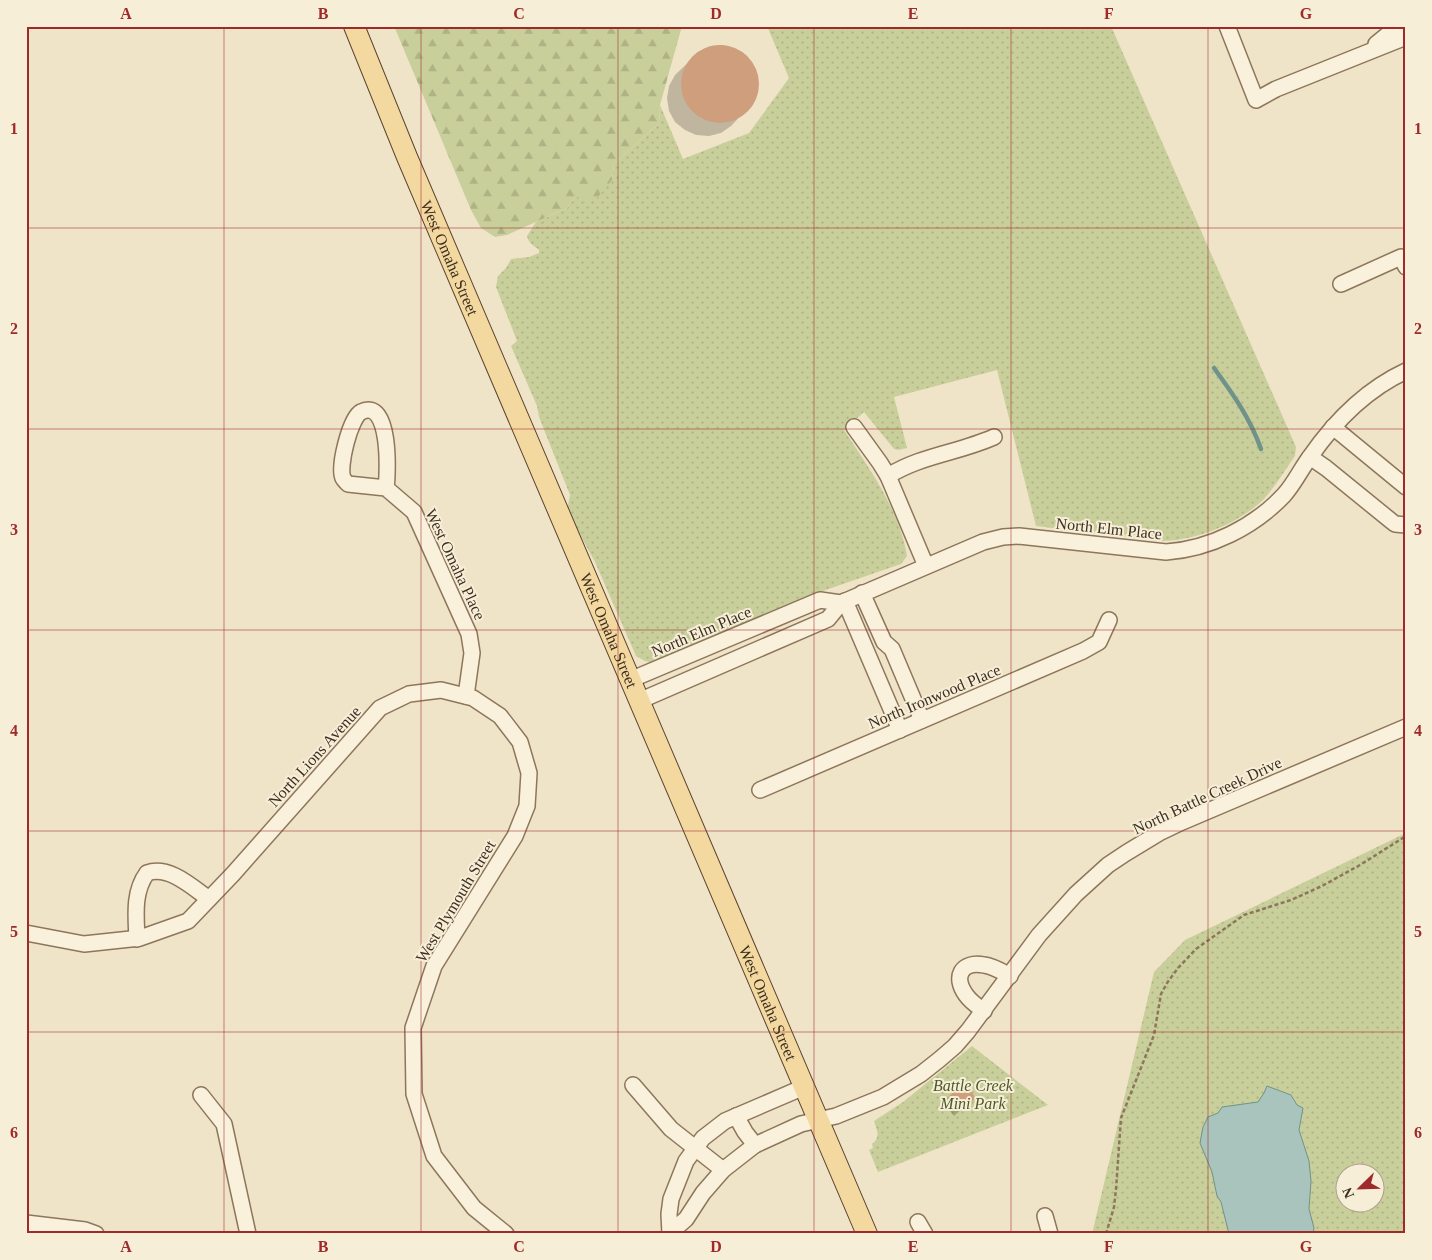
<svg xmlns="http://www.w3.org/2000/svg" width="1432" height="1260" font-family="'Times New Roman',serif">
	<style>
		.grass { fill: url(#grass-dots); fill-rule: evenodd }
		.forest { fill: url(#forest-firs) }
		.water { fill: #a9c4bc; stroke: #6f938a }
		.shadow { fill: #0003 }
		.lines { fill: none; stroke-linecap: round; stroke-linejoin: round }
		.stream { stroke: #6f938a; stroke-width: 4.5 }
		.building { fill: #cf9f7d }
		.minor-casing { stroke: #8d765c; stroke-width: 18 }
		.major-casing { stroke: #5b4430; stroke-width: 22 }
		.path { stroke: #8d765c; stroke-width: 2.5; stroke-dasharray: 4 2.5; stroke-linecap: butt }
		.minor { stroke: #faf1dc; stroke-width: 15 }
		.major { stroke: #f3d9a0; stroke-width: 20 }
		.grid { fill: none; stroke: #9e2a2b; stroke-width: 1; stroke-opacity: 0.55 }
		.labels { text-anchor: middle; stroke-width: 4; stroke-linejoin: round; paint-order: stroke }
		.street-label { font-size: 16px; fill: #3d2e20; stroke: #f7eed8 }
		.park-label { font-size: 16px; font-style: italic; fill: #4d5a26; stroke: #f7eed8 }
		.neatline { fill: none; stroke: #9e2a2b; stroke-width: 2 }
		.grid-label { font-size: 16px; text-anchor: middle; font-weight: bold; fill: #9e2a2b }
	</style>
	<defs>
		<pattern id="grass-dots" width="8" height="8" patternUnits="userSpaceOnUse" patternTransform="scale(1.25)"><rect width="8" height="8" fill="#c9cf9b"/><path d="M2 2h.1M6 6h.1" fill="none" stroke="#aeb285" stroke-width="1.8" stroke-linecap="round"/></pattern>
		<pattern id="forest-firs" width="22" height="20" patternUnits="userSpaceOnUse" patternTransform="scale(1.25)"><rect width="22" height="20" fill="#c9cf9b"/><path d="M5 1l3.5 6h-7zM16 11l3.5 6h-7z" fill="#aeb285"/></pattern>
	</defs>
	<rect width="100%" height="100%" fill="#f0e4c8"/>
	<g class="grass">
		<path d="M767,26H1111L1296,447L1295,456C1285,470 1275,487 1263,500C1238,524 1195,541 1161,541L1036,526L997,370L894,397L907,448L899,450L894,449L864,412L844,430C869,468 900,511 907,556L901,564L817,593L654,663L645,661L636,656L595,562L567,511L570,495L539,417L537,406L511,346L517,341L496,287L498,276L506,268L511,259L529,257L539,253V250C533,245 529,244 527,236L536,222L567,208L574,198L612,180L614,164L659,123L660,105L683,159L749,133L789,78Z"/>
		<path d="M1406,833V1234H1092L1154,972L1185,940ZM1344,1172H1374V1202H1344Z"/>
		<path d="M972,1046L1048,1105L878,1172L869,1150L873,1148L872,1144C881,1137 877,1131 874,1121L903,1102Z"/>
	</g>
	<path class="forest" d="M394,26H682L660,105L659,123L614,164L612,180L597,198L587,204L582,201L579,197L574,198L567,208L507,235L495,237L481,228L471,210Z"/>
	<path class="water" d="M1267,1086L1291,1095L1297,1105L1303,1108L1299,1130L1309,1161L1311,1181L1309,1209L1314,1228L1313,1234H1229L1221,1202L1217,1196L1212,1172L1200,1143L1203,1127L1208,1117L1218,1113L1222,1107L1258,1102L1264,1093Z"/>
	<g class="shadow">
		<path d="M723,45L735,49L746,55L753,65L758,77V90L754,102L731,126L721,133L709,136L696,135L685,130L675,122L669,111L667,98L669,86L675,75L699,52L710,46Z"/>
		<path d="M950,1096L974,1098L954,1116L944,1103Z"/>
	</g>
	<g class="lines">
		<path class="stream" d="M1214,368C1233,394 1250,418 1261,449"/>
	</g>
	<g class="building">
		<circle cx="720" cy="84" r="39"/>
		<path d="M964,1083L976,1098L961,1110L949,1096Z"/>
	</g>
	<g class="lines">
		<defs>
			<g id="minor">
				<path d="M1227,26L1256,100L1276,89L1406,37"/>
				<path d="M1376,44L1398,26"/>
				<path d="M1341,284L1401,257L1406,267"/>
				<path d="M854,427L880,463L888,476L926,566"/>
				<path d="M1333,427L1406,487"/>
				<path d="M1310,457L1326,468L1390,520L1395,524L1406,525"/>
				<path d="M888,476C922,455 958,453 994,437"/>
				<path d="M386,488C388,473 391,397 361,412C350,418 338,467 343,478C344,480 346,482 348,484L386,488L414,512L469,634L472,653L466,696"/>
				<path d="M862,593L884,642L892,649L922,720"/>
				<path d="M845,601L900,730"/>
				<path d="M630,680L820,600L841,603"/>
				<path d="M639,701L828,619L841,603L983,542L1003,537L1019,536L1166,552C1210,549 1254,527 1284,495C1294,484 1301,469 1310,457C1335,421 1365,390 1406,371"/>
				<path d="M760,790L1083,651L1099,642L1109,620"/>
				<path d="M26,933L84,944L140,938L188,921L233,874L380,708L409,694L441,690L473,698L500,716L520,742L529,773L527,806L515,836L434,966L413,1028L414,1094L434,1156L474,1208L506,1234"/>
				<path d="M137,939C136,916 133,892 147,873C169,865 192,887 209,899"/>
				<path d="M984,1011C977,1006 971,1002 966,995C953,977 961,961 984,965C993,966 1001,971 1010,976"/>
				<path d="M633,1085L671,1129L723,1170"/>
				<path d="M201,1095L224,1124L248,1234"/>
				<path d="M736,1116L745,1132L755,1145"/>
				<path d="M1045,1216L1050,1234"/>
				<path d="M918,1222L925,1234"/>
				<path d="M26,1223L85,1230L96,1234"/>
				<path d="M670,1233L686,1219L703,1193L723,1170L755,1145L801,1124L836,1116L883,1097L921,1074L940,1059L955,1046L968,1031L1039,935L1076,894L1108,865L1126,853L1159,833L1182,822L1406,727"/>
				<path d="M670,1234L669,1214L671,1199L686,1161L703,1138L725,1121L804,1087"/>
			</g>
			<g id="major">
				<path id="s1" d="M354,26L407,157L867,1234"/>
			</g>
		</defs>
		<use href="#minor" class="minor-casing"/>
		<use href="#major" class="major-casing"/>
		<path class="path" d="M1106,1234L1114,1207L1116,1189L1121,1118L1154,1035L1161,994L1167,983L1178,968L1196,949L1244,915L1291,900L1322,886L1360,865L1406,836"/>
		<use href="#minor" class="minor"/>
		<use href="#major" class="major"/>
	</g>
	<path class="grid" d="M224,26V1234M421,26V1234M618,26V1234M814,26V1234M1011,26V1234M1208,26V1234M26,228H1406M26,429H1406M26,630H1406M26,831H1406M26,1032H1406"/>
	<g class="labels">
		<g class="street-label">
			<text dy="6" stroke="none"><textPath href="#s1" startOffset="251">West Omaha Street</textPath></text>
			<text transform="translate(1109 528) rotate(6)" y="6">North Elm Place</text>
			<text transform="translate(456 564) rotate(65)" y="6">West Omaha Place</text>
			<text dy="6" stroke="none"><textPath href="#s1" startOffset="656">West Omaha Street</textPath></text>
			<text transform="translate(701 631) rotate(-23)" y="6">North Elm Place</text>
			<text transform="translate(934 696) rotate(-23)" y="6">North Ironwood Place</text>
			<text transform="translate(314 756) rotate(-48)" y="6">North Lions Avenue</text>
			<text transform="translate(1207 795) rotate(-25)" y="6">North Battle Creek Drive</text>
			<text transform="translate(455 901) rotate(-59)" y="6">West Plymouth Street</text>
			<text dy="6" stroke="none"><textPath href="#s1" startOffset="1061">West Omaha Street</textPath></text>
		</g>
		<g class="park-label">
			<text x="973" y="1091">Battle Creek<tspan x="973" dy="18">Mini Park</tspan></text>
		</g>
	</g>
	<rect width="1432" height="1260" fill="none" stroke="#f7eed8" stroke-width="55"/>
	<g transform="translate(1360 1188) rotate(247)"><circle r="24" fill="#f7eed8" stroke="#ada18e"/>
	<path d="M0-4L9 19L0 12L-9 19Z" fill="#9e2a2b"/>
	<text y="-8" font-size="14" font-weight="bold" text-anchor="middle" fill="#3d2e20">N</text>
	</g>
	<rect x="28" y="28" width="1376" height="1204" class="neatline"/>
	<g class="grid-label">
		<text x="126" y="19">A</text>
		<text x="323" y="19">B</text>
		<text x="519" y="19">C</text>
		<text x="716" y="19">D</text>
		<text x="913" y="19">E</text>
		<text x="1109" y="19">F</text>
		<text x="1306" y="19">G</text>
		<text x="14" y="134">1</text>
		<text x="1418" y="134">1</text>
		<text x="14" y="334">2</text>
		<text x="1418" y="334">2</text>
		<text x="14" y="535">3</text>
		<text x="1418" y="535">3</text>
		<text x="14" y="736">4</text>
		<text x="1418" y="736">4</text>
		<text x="14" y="937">5</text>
		<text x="1418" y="937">5</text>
		<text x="14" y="1138">6</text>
		<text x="1418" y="1138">6</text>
		<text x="126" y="1252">A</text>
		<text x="323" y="1252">B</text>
		<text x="519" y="1252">C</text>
		<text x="716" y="1252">D</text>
		<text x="913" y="1252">E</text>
		<text x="1109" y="1252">F</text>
		<text x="1306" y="1252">G</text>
	</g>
</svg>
